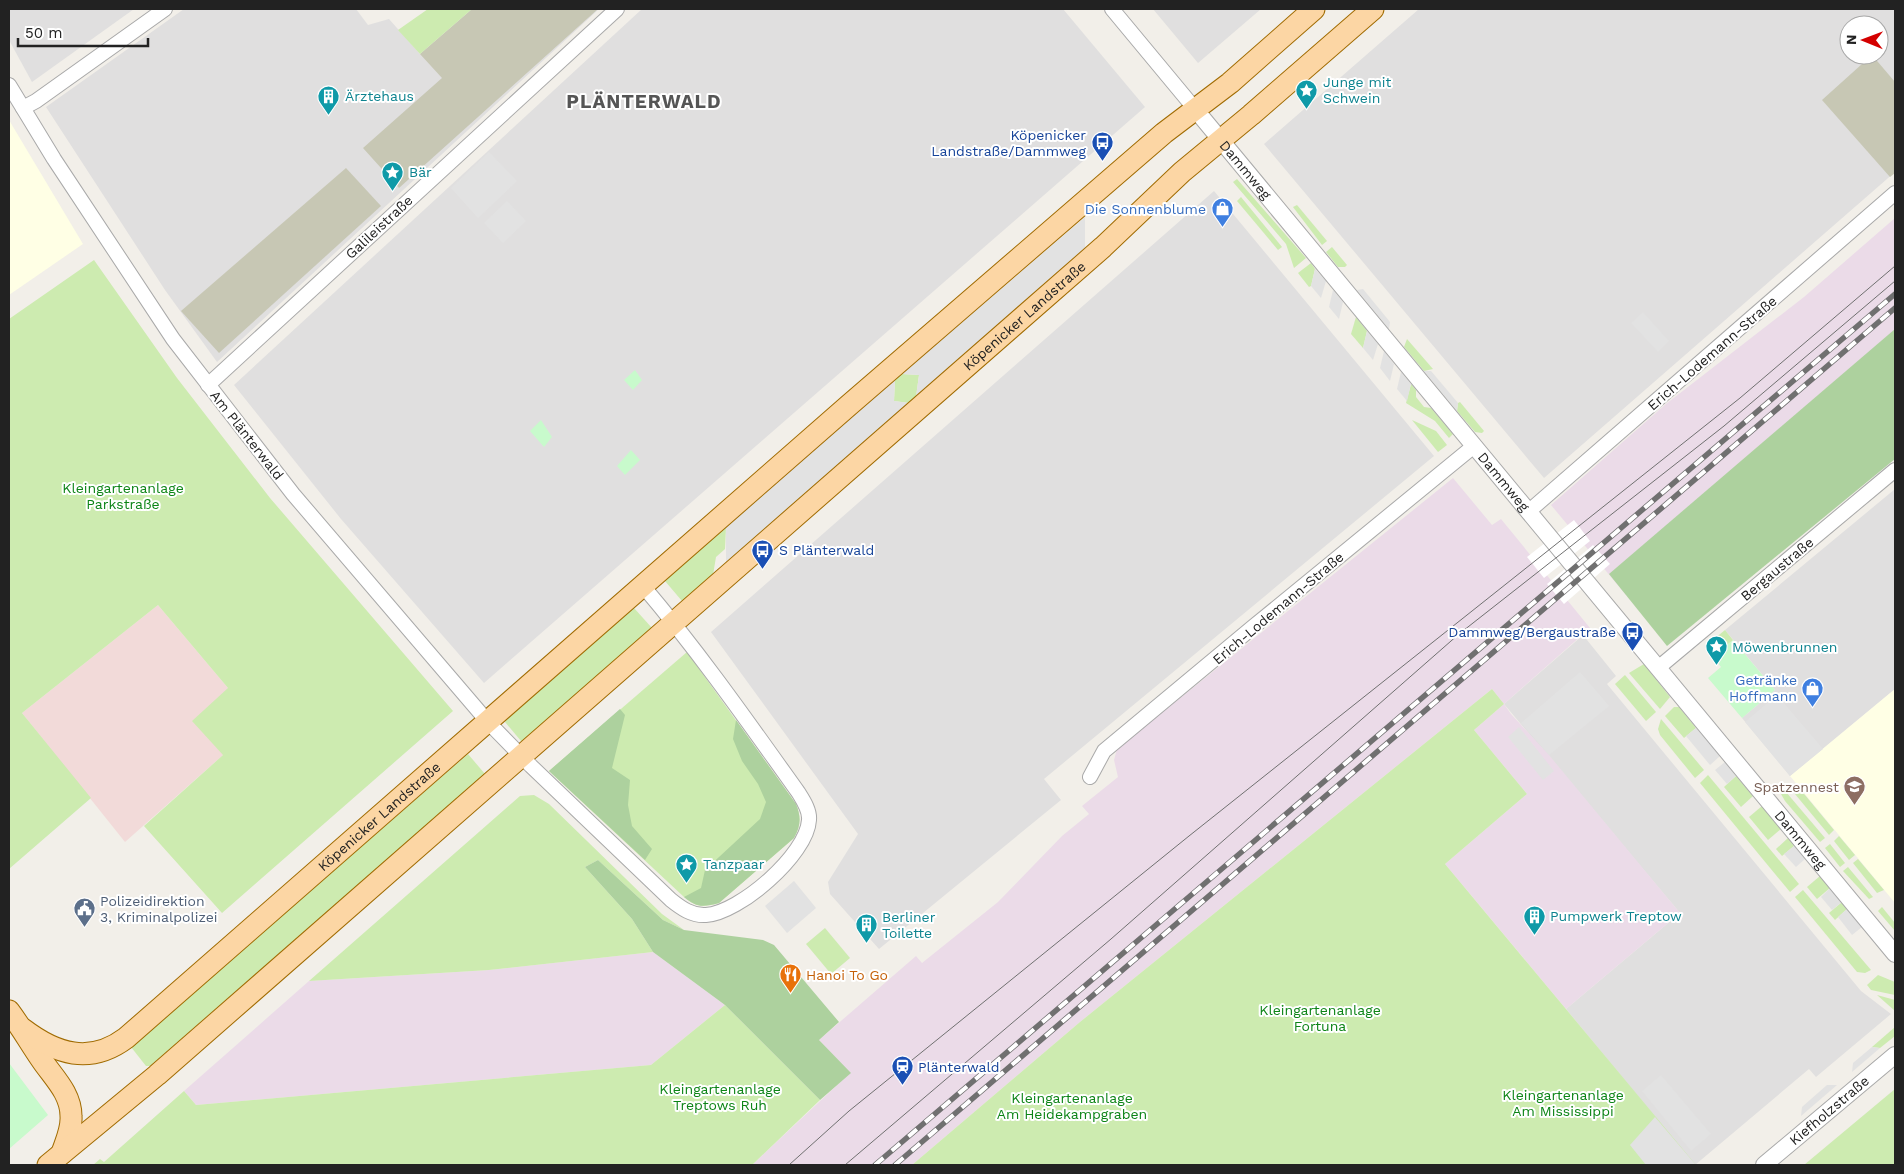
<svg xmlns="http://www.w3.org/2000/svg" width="1904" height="1174" font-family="'Work Sans',sans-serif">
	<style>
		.residential { fill: #e0dfdf; fill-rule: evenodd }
		.commercial { fill: #f2dad9 }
		.industrial { fill: #ebdbe8 }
		.education { fill: #ffffe5 }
		.construction { fill: #c7c7b4 }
		.grass { fill: #cdebb0 }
		.forest { fill: #add19e }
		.park { fill: #c8facc }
		.parking { fill: #e2e2e2 }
		.pier { fill: #fff }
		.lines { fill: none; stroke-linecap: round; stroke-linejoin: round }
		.minor-casing { stroke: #a9a9a9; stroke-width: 16 }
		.tertiary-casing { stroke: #a9a9a9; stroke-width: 18 }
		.primary-casing { stroke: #a06b00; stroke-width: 23 }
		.minor { stroke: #fff; stroke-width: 14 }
		.tertiary { stroke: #fff; stroke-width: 16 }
		.primary { stroke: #fcd6a4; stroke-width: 21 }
		.tram { stroke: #707070; stroke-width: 1 }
		.rail-casing { stroke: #707070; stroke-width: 5.5 }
		.rail { stroke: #fff; stroke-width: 4; stroke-dasharray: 11; stroke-linecap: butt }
		.labels { text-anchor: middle; stroke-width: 4; stroke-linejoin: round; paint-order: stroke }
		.culture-label { font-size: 14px; fill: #0d838f; stroke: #fff; text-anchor: start }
		.transit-label { font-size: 14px; fill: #164399; stroke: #fff; text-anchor: end }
		.street-label { font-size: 14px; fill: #222; stroke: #fff }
		.shop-label { font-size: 14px; fill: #366cbe; stroke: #fff; text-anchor: end }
		.park-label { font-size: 14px; fill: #0c8416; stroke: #fff }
		.education-label { font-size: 14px; fill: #785e54; stroke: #fff; text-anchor: end }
		.service-label { font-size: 14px; fill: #4e5e75; stroke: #fff; text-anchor: start }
		.food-label { font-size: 14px; fill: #c56008; stroke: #fff; text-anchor: start }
		.district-label { font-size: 19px; font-weight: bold; letter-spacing: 1px; fill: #555; stroke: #fff }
	</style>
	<rect width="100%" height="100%" fill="#f2efe9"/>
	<g class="residential">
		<path d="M9,9H134L32,82L9,40Z"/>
		<path d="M184,9H356L368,25L389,19L420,54L472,9H599L217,362L165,290L46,107Z"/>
		<path d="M642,9H1063L1145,107L484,683L341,519L234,385Z"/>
		<path d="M1153,9H1261L1198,63Z"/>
		<path d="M1419,9H1895V172L1544,478L1264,144ZM1849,25H1879V55H1849Z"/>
		<path d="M1214,191L1434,456L1044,779L1061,800L879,949L830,894L828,882L858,834L711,632Z"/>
		<path d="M1895,489V689L1790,776L1742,718L1775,690L1725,630Z"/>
		<path d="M1583,635L1616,676L1607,684L1861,991L1891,1014L1816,1077L1809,1069L1695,1165L1566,1009L1680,913L1504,704Z"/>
	</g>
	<path class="commercial" d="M158,605L228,688L223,755L125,842L22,713Z"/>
	<g class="industrial">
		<path d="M1895,218V359L1626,595L1551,505L1666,404L1804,297Z"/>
		<path d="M1453,478L1492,525L1501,519L1590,628L1504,704L1511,714L1549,755L1680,913L1566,1009L1445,864L1527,794L1474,730L1504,704L1492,689L1080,1022L912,1165H752L850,1073L819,1040L916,956L922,963L998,902L1062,836L1089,814L1082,806L1118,777L1114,760L1117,749Z"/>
		<path d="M653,952L725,1005L651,1065L196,1105L184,1091L309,981L489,970Z"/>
	</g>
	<g class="education">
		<path d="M9,120L83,244L9,295Z"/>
		<path d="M1895,689V903L1790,776Z"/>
	</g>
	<g class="construction">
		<path d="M472,9H598L399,188L363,148L442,78L420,54Z"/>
		<path d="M1872,55L1895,82V173L1890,177L1822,100Z"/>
		<path d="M346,168L381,206L219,353L181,311Z"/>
	</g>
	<g class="grass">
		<path d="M428,9H472L420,54L398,30Z"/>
		<path d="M1237,179L1306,258L1294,268L1286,244L1233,182Z"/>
		<path d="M1241,197L1282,247L1278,250L1237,201Z"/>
		<path d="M1297,205L1327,241L1322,245L1293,207Z"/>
		<path d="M1332,247L1347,265L1345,267H1338L1326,252Z"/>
		<path d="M94,260L177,378L270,498L453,711L222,913L144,826L223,755L192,721L228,688L158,605L22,713L91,798L9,869V319Z"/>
		<path d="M1311,263L1315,269L1311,286L1309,287L1298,273Z"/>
		<path d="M1356,317L1367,331L1363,348L1351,334Z"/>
		<path d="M1407,339L1433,369L1424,371L1404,347Z"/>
		<path d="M902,374L919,375L916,397L909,403L894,401L895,380Z"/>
		<path d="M1411,384L1416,390V397L1424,407L1431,408L1453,434L1449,438L1435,421L1406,403Z"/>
		<path d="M1460,402L1484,431L1482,433L1475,432L1457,411L1458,403Z"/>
		<path d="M1412,420L1436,431L1447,445L1438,452Z"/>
		<path d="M726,527L725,549L716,557L713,575L682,601L665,581Z"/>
		<path d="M634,608L652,628L523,741H521L505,722L506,720Z"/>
		<path d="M1725,630L1733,640L1722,649L1714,639Z"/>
		<path d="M687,652L796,804C801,817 801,825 794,838L719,903C703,907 697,908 684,897L549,771Z"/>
		<path d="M1644,664L1670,697L1660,709L1629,673Z"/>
		<path d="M1625,675L1656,712L1646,721L1615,684Z"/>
		<path d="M1492,689L1504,704L1474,730L1527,794L1445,864L1696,1165H912L1080,1022Z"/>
		<path d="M1674,707H1679L1696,728L1684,738L1665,716Z"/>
		<path d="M1661,719L1704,770L1695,778L1660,735L1658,729Z"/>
		<path d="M468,754L485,774L150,1066H146L131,1047Z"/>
		<path d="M1708,775L1799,884L1790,892L1700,783Z"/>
		<path d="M1736,776L1753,796L1741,807L1724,787Z"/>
		<path d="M1795,783L1834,830L1829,835L1790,788Z"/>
		<path d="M1786,792L1825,838L1820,842L1785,801L1781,794Z"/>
		<path d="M534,795L549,804L662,914L684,930L663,920L598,860L585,867L632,919L653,952L489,970L309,981L520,796Z"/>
		<path d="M1762,806L1781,829L1768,840L1749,817Z"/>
		<path d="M1839,836L1855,855L1849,860L1834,841Z"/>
		<path d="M1788,838L1794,846L1782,856L1776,849Z"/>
		<path d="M1830,844L1845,863L1840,867L1825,848Z"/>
		<path d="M1858,859L1884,890L1877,893L1853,863Z"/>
		<path d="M1848,867L1873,897L1869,899L1843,871Z"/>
		<path d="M1820,876L1830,888L1817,899L1807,887Z"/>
		<path d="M1803,890L1871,970L1865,973L1857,972L1795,897Z"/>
		<path d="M1842,902L1847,909L1835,920L1829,913Z"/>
		<path d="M1882,907L1895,923V931L1878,911Z"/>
		<path d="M825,928L850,958L831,974L806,944Z"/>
		<path d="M1878,975L1895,982V995L1871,990L1867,985Z"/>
		<path d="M1877,995L1895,1000V1011Z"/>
		<path d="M725,1005L820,1100L752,1165H93L100,1159L104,1162L184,1091L196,1105L651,1065Z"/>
		<path d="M1895,1027V1036L1880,1048L1872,1047Z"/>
		<path d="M1895,1089V1165H1804Z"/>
	</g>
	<g class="forest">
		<path d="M1895,329V459L1667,646L1609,574Z"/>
		<path d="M620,709L625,715L612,768L630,780L628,805L632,826L652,849L645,860L549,771Z"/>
		<path d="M736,720L796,804C801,817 801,825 794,838L719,903C703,907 697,908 684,897L701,888L705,870L760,819L766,802L758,784L742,761L733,739Z"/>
		<path d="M598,860L663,920L684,930L763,940L774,945L839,1022L819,1040L851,1073L820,1100L725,1005L653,952L632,919L585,867Z"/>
	</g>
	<g class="park">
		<path d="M635,370L642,380L633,390L624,380Z"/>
		<path d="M541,420L552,437L544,447L530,431Z"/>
		<path d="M631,450L640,460L625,475L617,466Z"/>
		<path d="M1733,640L1775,690L1742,718L1708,678L1721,667L1713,657Z"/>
		<path d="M9,1063L48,1115L9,1149Z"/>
	</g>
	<g class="parking">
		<path d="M489,152L517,181L478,218L451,188Z"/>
		<path d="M507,201L526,221L503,243L484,223Z"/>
		<path d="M1085,217V248L916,397L919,375L902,374Z"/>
		<path d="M1315,269L1326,281L1321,298L1311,286Z"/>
		<path d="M1363,289L1390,322L1389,329L1357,290Z"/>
		<path d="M1333,290L1343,302L1339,319L1329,307Z"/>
		<path d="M1643,312L1669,341L1658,352L1631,323Z"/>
		<path d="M1367,331L1378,344L1373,360L1363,348Z"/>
		<path d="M1384,351L1394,364L1390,381L1380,368Z"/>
		<path d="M1424,371H1431L1458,403L1457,411Z"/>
		<path d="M1401,372L1411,384L1407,401L1397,389Z"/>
		<path d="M895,380L894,401L909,403L726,563V527Z"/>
		<path d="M1580,672L1609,706L1549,755L1521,723Z"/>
		<path d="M1777,695L1823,749L1790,776L1745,722Z"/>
		<path d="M1519,727L1554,771L1543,780L1508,737Z"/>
		<path d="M1696,728L1720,756L1710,765L1686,736Z"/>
		<path d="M1725,762L1736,776L1727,784L1715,770Z"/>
		<path d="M1794,846L1805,859L1796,867L1784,854Z"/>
		<path d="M794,881L816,908L787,933L765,906Z"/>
		<path d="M1830,888L1842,902L1832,910L1821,897Z"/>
		<path d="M1847,909L1862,927L1852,935L1838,917Z"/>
		<path d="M1872,1047L1880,1048L1852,1072L1853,1063Z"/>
		<path d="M1661,1075L1711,1134L1691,1151L1642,1091Z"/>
		<path d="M1827,1085H1837L1801,1116L1802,1107Z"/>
		<path d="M1655,1117L1696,1165H1646L1630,1145Z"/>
	</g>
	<g class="pier">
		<path d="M1574,520L1590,541L1544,578L1527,557Z"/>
		<path d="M1593,545L1610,564L1564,604L1547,584Z"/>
	</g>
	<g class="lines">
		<defs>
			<g id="minor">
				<path d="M1112,9L1195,109"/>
				<path d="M9,85L54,159L173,339L293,494L488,722L531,766L671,900C681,908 692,916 706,915C739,913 807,855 809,820C810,810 803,800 798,792C748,722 699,652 643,586"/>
				<path d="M23,108L36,101L165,9"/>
				<path d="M208,385L617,9"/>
				<path d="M1528,512L1895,193"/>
				<path d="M1658,668L1895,470"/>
				<path d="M1090,777L1104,751L1253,627L1474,446"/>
			</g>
			<g id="tertiary">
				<path id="s1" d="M1195,109L1895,954"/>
				<path id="s2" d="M1764,1165L1895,1055"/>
			</g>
			<g id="primary">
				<path d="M9,1011C21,1027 30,1043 41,1059C53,1077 71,1093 71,1116C72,1129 66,1141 62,1153"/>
				<path id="s3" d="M23,1029C56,1054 90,1065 126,1038L848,406L1164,133L1230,83L1314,9"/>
				<path id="s4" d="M48,1165L157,1075L1103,247L1182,172L1251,115L1373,9"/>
			</g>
		</defs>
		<use href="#minor" class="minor-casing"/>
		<use href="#tertiary" class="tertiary-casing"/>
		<use href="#primary" class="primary-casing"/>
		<use href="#minor" class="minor"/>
		<use href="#tertiary" class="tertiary"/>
		<use href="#primary" class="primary"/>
		<g class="tram">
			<path d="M789,1165L849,1111L1189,836L1740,398L1895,266"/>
			<path d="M845,1165L1111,939L1459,634L1724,426L1895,281"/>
		</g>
		<defs>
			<g id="rail">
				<path d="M875,1165L1895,294"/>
				<path d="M895,1165L1895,308"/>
			</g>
		</defs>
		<use href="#rail" class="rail-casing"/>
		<use href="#rail" class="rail"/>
	</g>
	<defs>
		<symbol id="sight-pin" viewBox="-11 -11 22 30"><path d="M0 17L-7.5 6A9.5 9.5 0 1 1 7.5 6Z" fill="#0f9aa8" stroke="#fff"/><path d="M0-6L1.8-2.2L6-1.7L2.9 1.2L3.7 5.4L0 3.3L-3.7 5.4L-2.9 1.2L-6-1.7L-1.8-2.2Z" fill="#fff"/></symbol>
		<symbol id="building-pin" viewBox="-11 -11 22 30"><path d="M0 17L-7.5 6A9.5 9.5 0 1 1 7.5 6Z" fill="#0f9aa8" stroke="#fff"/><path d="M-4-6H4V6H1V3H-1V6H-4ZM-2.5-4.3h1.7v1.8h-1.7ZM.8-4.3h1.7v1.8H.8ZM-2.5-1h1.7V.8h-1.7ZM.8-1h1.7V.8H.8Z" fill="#fff"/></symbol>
		<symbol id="bus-pin" viewBox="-11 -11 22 30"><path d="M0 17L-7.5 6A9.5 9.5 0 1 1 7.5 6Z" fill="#1a4fb4" stroke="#fff"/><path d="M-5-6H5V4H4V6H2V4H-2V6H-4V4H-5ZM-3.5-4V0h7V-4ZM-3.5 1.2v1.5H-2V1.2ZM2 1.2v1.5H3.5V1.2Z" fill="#fff"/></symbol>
		<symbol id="shop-pin" viewBox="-11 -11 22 30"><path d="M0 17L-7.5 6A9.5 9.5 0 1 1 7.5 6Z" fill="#3f7fe0" stroke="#fff"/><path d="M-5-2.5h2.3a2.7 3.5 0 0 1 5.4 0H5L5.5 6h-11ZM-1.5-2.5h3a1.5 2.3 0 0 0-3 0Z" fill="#fff"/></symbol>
		<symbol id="school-pin" viewBox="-11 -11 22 30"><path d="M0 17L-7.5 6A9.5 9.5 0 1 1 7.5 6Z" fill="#8d6e63" stroke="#fff"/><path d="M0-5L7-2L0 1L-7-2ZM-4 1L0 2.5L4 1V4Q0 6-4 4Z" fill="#fff"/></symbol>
		<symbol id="civic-pin" viewBox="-11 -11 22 30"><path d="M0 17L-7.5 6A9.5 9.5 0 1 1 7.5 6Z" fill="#5c6f8a" stroke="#fff"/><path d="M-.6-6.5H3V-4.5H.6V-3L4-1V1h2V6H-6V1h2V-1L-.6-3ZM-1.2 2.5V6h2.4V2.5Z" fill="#fff"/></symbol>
		<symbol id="restaurant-pin" viewBox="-11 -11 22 30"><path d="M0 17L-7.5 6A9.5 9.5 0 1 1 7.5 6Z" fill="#e8710a" stroke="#fff"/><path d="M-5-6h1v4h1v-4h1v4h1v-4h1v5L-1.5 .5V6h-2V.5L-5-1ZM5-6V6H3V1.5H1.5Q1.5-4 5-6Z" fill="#fff"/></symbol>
		<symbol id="station-pin" viewBox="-11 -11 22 30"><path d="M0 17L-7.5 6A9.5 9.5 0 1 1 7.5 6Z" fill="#1a4fb4" stroke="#fff"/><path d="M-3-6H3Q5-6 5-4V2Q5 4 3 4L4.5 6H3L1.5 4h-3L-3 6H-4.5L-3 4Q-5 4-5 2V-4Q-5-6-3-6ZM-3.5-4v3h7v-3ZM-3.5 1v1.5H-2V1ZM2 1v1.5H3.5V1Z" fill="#fff"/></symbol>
	</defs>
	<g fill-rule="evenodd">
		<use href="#sight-pin" x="1294" y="78" width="25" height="34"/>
		<use href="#building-pin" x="316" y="84" width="25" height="34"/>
		<use href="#bus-pin" x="1090" y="130" width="25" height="34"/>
		<use href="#sight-pin" x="380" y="160" width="25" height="34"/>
		<use href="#shop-pin" x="1210" y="196" width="25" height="34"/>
		<use href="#bus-pin" x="750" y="538" width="25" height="34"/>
		<use href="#bus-pin" x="1620" y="620" width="25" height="34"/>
		<use href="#sight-pin" x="1704" y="634" width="25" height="34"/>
		<use href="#shop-pin" x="1800" y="676" width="25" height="34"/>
		<use href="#school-pin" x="1842" y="774" width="25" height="34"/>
		<use href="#sight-pin" x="674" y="852" width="25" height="34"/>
		<use href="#civic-pin" x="72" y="896" width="25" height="34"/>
		<use href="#building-pin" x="1522" y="904" width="25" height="34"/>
		<use href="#building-pin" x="854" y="912" width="25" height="34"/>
		<use href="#restaurant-pin" x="778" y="962" width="25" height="34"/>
		<use href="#station-pin" x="890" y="1054" width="25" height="34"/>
	</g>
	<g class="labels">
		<g class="culture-label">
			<text x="1323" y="87">Junge mit<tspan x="1323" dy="16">Schwein</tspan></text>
			<text x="345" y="101">Ärztehaus</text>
			<text x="409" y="177">Bär</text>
			<text x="1732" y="652">Möwenbrunnen</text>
			<text x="703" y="869">Tanzpaar</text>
			<text x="1550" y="921">Pumpwerk Treptow</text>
			<text x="882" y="922">Berliner<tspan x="882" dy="16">Toilette</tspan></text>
		</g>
		<g class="transit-label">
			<text x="1086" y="140">Köpenicker<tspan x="1086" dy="16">Landstraße/Dammweg</tspan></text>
			<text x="779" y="555" text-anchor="start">S Plänterwald</text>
			<text x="1616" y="637">Dammweg/Bergaustraße</text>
			<text x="918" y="1072" text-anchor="start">Plänterwald</text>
		</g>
		<g class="street-label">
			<text dy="5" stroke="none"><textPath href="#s1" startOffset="79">Dammweg</textPath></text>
			<text transform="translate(379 227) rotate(-43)" y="5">Galileistraße</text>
			<text dy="5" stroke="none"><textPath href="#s4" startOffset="1294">Köpenicker Landstraße</textPath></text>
			<text transform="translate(1712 353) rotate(-41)" y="5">Erich-Lodemann-Straße</text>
			<text transform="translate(247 435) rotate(52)" y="5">Am Plänterwald</text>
			<text dy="5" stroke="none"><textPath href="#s1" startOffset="484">Dammweg</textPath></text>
			<text transform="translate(1777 569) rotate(-40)" y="5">Bergaustraße</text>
			<text transform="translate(1278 608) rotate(-40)" y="5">Erich-Lodemann-Straße</text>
			<text dy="5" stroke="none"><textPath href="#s3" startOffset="449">Köpenicker Landstraße</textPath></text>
			<text dy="5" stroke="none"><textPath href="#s1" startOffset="949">Dammweg</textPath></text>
			<text dy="5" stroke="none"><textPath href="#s2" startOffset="85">Kiefholzstraße</textPath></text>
		</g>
		<g class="shop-label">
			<text x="1206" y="214">Die Sonnenblume</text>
			<text x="1797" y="685">Getränke<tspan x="1797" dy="16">Hoffmann</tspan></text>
		</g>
		<g class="park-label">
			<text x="123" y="493">Kleingartenanlage<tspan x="123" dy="16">Parkstraße</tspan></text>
			<text x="1320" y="1015">Kleingartenanlage<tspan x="1320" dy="16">Fortuna</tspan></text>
			<text x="720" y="1094">Kleingartenanlage<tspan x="720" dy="16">Treptows Ruh</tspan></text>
			<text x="1563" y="1100">Kleingartenanlage<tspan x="1563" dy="16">Am Mississippi</tspan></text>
			<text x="1072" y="1103">Kleingartenanlage<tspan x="1072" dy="16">Am Heidekampgraben</tspan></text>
		</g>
		<g class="education-label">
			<text x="1839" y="792">Spatzennest</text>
		</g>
		<g class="service-label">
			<text x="100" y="906">Polizeidirektion<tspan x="100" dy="16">3, Kriminalpolizei</tspan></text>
		</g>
		<g class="food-label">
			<text x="806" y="980">Hanoi To Go</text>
		</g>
		<g class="district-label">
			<text x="644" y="108">PLÄNTERWALD</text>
		</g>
	</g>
	<rect width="1904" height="1174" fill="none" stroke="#222222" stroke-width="20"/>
	<g transform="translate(1864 40) rotate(271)"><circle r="24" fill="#ffffff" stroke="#a7a7a7"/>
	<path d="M0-4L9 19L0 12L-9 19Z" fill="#d40000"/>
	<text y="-8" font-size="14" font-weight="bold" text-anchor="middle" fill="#222222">N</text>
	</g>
	<path d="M18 38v8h130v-8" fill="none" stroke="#222222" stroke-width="2.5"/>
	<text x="25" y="38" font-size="15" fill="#222222" stroke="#ffffff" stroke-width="4" paint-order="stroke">50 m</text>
</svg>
